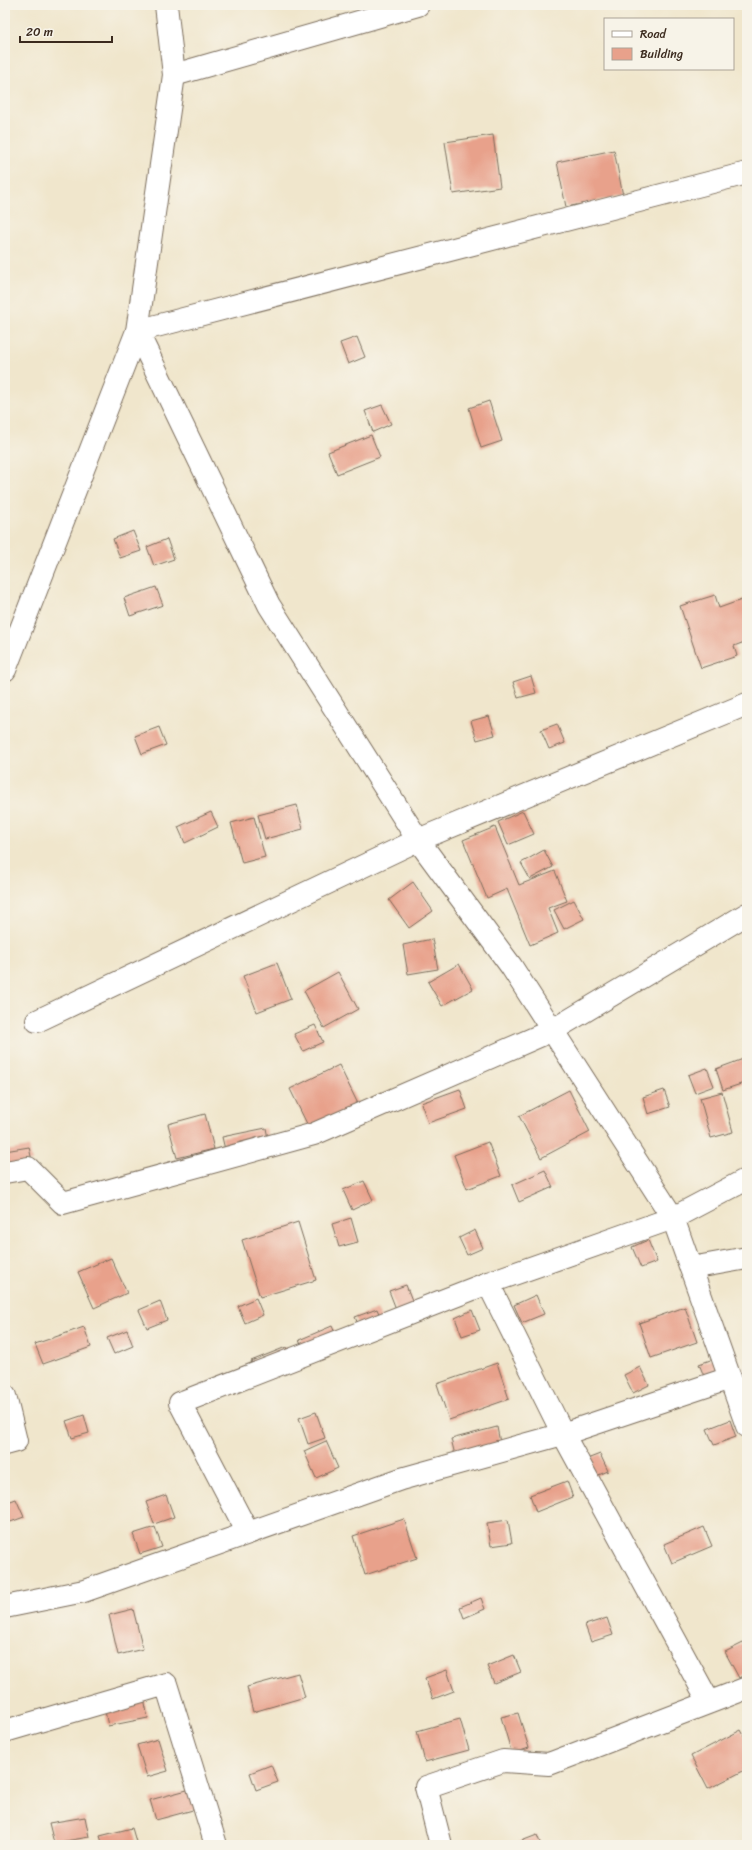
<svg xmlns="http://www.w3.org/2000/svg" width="752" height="1850" font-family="Sriracha,sans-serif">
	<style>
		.building { fill: #e8a18b }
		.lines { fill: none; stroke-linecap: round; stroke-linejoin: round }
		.minor-casing { stroke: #7a6c5b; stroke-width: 24 }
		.minor { stroke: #fff; stroke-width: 22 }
	</style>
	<rect width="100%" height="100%" fill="#f7f3e8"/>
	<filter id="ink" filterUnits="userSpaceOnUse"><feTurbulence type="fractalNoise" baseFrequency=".025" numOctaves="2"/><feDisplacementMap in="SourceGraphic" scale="8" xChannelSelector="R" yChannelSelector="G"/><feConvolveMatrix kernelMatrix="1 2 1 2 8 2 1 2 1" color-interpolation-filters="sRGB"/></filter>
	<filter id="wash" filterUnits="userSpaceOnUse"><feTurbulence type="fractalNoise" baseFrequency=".012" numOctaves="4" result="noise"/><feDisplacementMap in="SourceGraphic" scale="16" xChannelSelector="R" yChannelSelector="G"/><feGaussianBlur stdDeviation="0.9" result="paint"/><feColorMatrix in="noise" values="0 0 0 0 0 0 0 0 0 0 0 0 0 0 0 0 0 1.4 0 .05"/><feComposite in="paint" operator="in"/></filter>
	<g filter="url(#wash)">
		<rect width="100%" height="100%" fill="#f0e6cc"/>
		<g id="blocks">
			<g class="building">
				<path d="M493,135L500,187L453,194L445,142Z"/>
				<path d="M614,150L623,196L566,207L557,162Z"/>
				<path d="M357,337L365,357L348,364L340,343Z"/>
				<path d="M489,401L502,441L481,448L469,408Z"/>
				<path d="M382,405L391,424L373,432L365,411Z"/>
				<path d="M371,435L380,457L337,474L328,452Z"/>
				<path d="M133,531L141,551L120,558L113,539Z"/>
				<path d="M167,539L174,559L154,566L147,547Z"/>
				<path d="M156,587L163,605L130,616L124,598Z"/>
				<path d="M715,595L719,608L747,598V641L734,646L737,656L701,668L680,606Z"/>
				<path d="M531,676L536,693L518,698L513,682Z"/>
				<path d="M489,716L495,735L477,740L471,721Z"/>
				<path d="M557,724L565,743L549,749L541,730Z"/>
				<path d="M159,727L166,745L142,754L135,736Z"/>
				<path d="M297,805L303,829L265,839L258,815Z"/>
				<path d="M523,811L534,834L508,845L498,822Z"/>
				<path d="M211,812L218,827L185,843L178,827Z"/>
				<path d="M254,817L265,857L242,863L231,823Z"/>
				<path d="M495,827L519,885L555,871L567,901L548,908L558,933L530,945L507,889L487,898L463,840Z"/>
				<path d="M544,850L553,867L530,879L521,863Z"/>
				<path d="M413,882L433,911L409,928L389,900Z"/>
				<path d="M574,900L584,919L564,929L554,910Z"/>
				<path d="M432,939L438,969L408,974L403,945Z"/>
				<path d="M277,963L291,999L257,1012L243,976Z"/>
				<path d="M459,964L473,989L442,1006L428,982Z"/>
				<path d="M338,972L358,1009L324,1028L304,991Z"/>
				<path d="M315,1025L323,1042L303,1051L294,1034Z"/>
				<path d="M746,1058L747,1082L723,1090L716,1069Z"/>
				<path d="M339,1065L360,1108L311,1132L290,1089Z"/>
				<path d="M707,1068L714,1086L695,1093L688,1075Z"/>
				<path d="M460,1089L467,1109L428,1123L421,1103Z"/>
				<path d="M569,1090L590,1132L541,1158L519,1116Z"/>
				<path d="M664,1090L670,1107L648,1114L643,1097Z"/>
				<path d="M722,1092L733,1132L711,1138L700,1098Z"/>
				<path d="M205,1114L214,1149L177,1158L168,1124Z"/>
				<path d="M266,1128L270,1149L227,1158L222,1137Z"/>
				<path d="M488,1142L501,1176L467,1189L454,1155Z"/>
				<path d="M29,1147L32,1161L5,1166V1151Z"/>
				<path d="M545,1170L553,1187L519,1202L512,1185Z"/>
				<path d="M364,1181L373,1200L352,1210L343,1190Z"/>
				<path d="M351,1218L358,1242L339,1247L332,1224Z"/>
				<path d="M298,1222L316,1280L260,1297L242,1240Z"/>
				<path d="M475,1230L483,1248L467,1255L459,1238Z"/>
				<path d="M648,1240L657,1262L641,1268L632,1247Z"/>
				<path d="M111,1258L127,1293L94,1308L78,1272Z"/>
				<path d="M406,1285L415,1308L398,1314L389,1291Z"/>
				<path d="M536,1295L544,1314L522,1323L514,1305Z"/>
				<path d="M256,1298L263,1315L245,1323L238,1306Z"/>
				<path d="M160,1301L167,1320L147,1328L139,1310Z"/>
				<path d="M685,1307L697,1342L651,1358L639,1323Z"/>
				<path d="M377,1309L383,1323L361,1331L355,1317Z"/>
				<path d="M472,1310L480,1330L462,1336L455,1318Z"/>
				<path d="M332,1326L339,1342L306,1357L299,1340Z"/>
				<path d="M84,1327L91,1347L43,1364L35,1344Z"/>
				<path d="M127,1330L133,1346L114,1354L107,1338Z"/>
				<path d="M286,1347L293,1363L258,1377L251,1361Z"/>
				<path d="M722,1356L728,1373L706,1381L699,1364Z"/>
				<path d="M497,1363L509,1399L449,1420L437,1384Z"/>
				<path d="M640,1367L649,1385L633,1393L624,1375Z"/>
				<path d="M316,1412L325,1438L308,1444L299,1418Z"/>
				<path d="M84,1415L89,1433L72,1438L66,1421Z"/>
				<path d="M730,1420L736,1437L714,1445L707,1429Z"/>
				<path d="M497,1427L501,1448L456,1459L451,1439Z"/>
				<path d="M326,1441L338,1468L316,1478L304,1451Z"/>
				<path d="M600,1454L608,1471L589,1479L582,1461Z"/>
				<path d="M567,1481L573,1497L536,1512L530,1495Z"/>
				<path d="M166,1495L174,1517L154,1524L146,1502Z"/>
				<path d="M16,1499L24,1517L5,1524V1503Z"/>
				<path d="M404,1519L417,1558L365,1575L353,1536Z"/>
				<path d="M508,1520L512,1543L491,1546L487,1523Z"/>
				<path d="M155,1527L162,1547L140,1554L133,1534Z"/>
				<path d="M704,1527L712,1546L672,1563L664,1544Z"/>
				<path d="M481,1598L485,1609L464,1618L460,1607Z"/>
				<path d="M133,1609L143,1649L118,1655L109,1615Z"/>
				<path d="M607,1618L613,1635L591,1642L585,1625Z"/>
				<path d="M745,1642L747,1646V1673L739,1678L725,1652Z"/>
				<path d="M514,1655L521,1672L494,1683L487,1666Z"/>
				<path d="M447,1670L454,1691L433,1699L425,1678Z"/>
				<path d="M298,1673L305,1697L253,1712L247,1687Z"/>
				<path d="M144,1698L148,1718L108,1726L104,1706Z"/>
				<path d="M518,1713L529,1748L512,1754L501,1717Z"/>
				<path d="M460,1719L469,1750L425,1762L417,1731Z"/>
				<path d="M741,1730L747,1741V1769L708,1789L691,1756Z"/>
				<path d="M158,1739L168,1771L147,1777L137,1745Z"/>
				<path d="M271,1765L278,1782L256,1790L250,1773Z"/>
				<path d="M198,1787L204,1807L156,1820L150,1800Z"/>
				<path d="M85,1817L89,1837L54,1843L49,1823Z"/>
				<path d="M132,1828L137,1845H103L100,1836Z"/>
				<path d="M537,1835L541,1845H521L519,1842Z"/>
			</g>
		</g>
	</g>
	<g filter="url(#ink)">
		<use href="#blocks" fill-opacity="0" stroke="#7a6c5b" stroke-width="1"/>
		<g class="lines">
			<defs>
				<g id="minor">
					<path d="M174,75L418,5"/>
					<path d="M747,173L137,331L269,605L418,840L511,966L673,1218L747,1426"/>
					<path d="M5,670L137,331L174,75L166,5"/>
					<path d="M37,1021L418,840L747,704"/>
					<path d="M5,1172L28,1168L63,1203L314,1134L553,1030L747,914"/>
					<path d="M691,1268L747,1258"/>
					<path d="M488,1283L563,1434L709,1702"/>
					<path d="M5,1396L16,1441L5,1444"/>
					<path d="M248,1533L180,1403L488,1283L673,1218L747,1179"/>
					<path d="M5,1607L84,1591L401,1479L563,1434L730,1378"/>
					<path d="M5,1731L166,1684L216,1845"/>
					<path d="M441,1845L426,1787L503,1761L549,1764L747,1688"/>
				</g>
			</defs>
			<use href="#minor" class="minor-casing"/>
			<use href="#minor" class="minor"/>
		</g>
	</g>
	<rect width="752" height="1850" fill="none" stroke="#f7f3e8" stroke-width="20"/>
	<rect x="604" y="18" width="130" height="52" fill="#f7f3e8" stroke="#aca397"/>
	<rect x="612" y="31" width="20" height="6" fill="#ffffff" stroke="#aca397"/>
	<text x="640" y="38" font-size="12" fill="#3b2a1e">Road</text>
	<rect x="612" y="48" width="20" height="12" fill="#e8a18b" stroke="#aca397"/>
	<text x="640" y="58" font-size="12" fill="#3b2a1e">Building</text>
	<path d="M20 36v6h92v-6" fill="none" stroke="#3b2a1e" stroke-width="2"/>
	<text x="26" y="36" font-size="12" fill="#3b2a1e" stroke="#f7f3e8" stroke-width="3" paint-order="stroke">20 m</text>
</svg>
